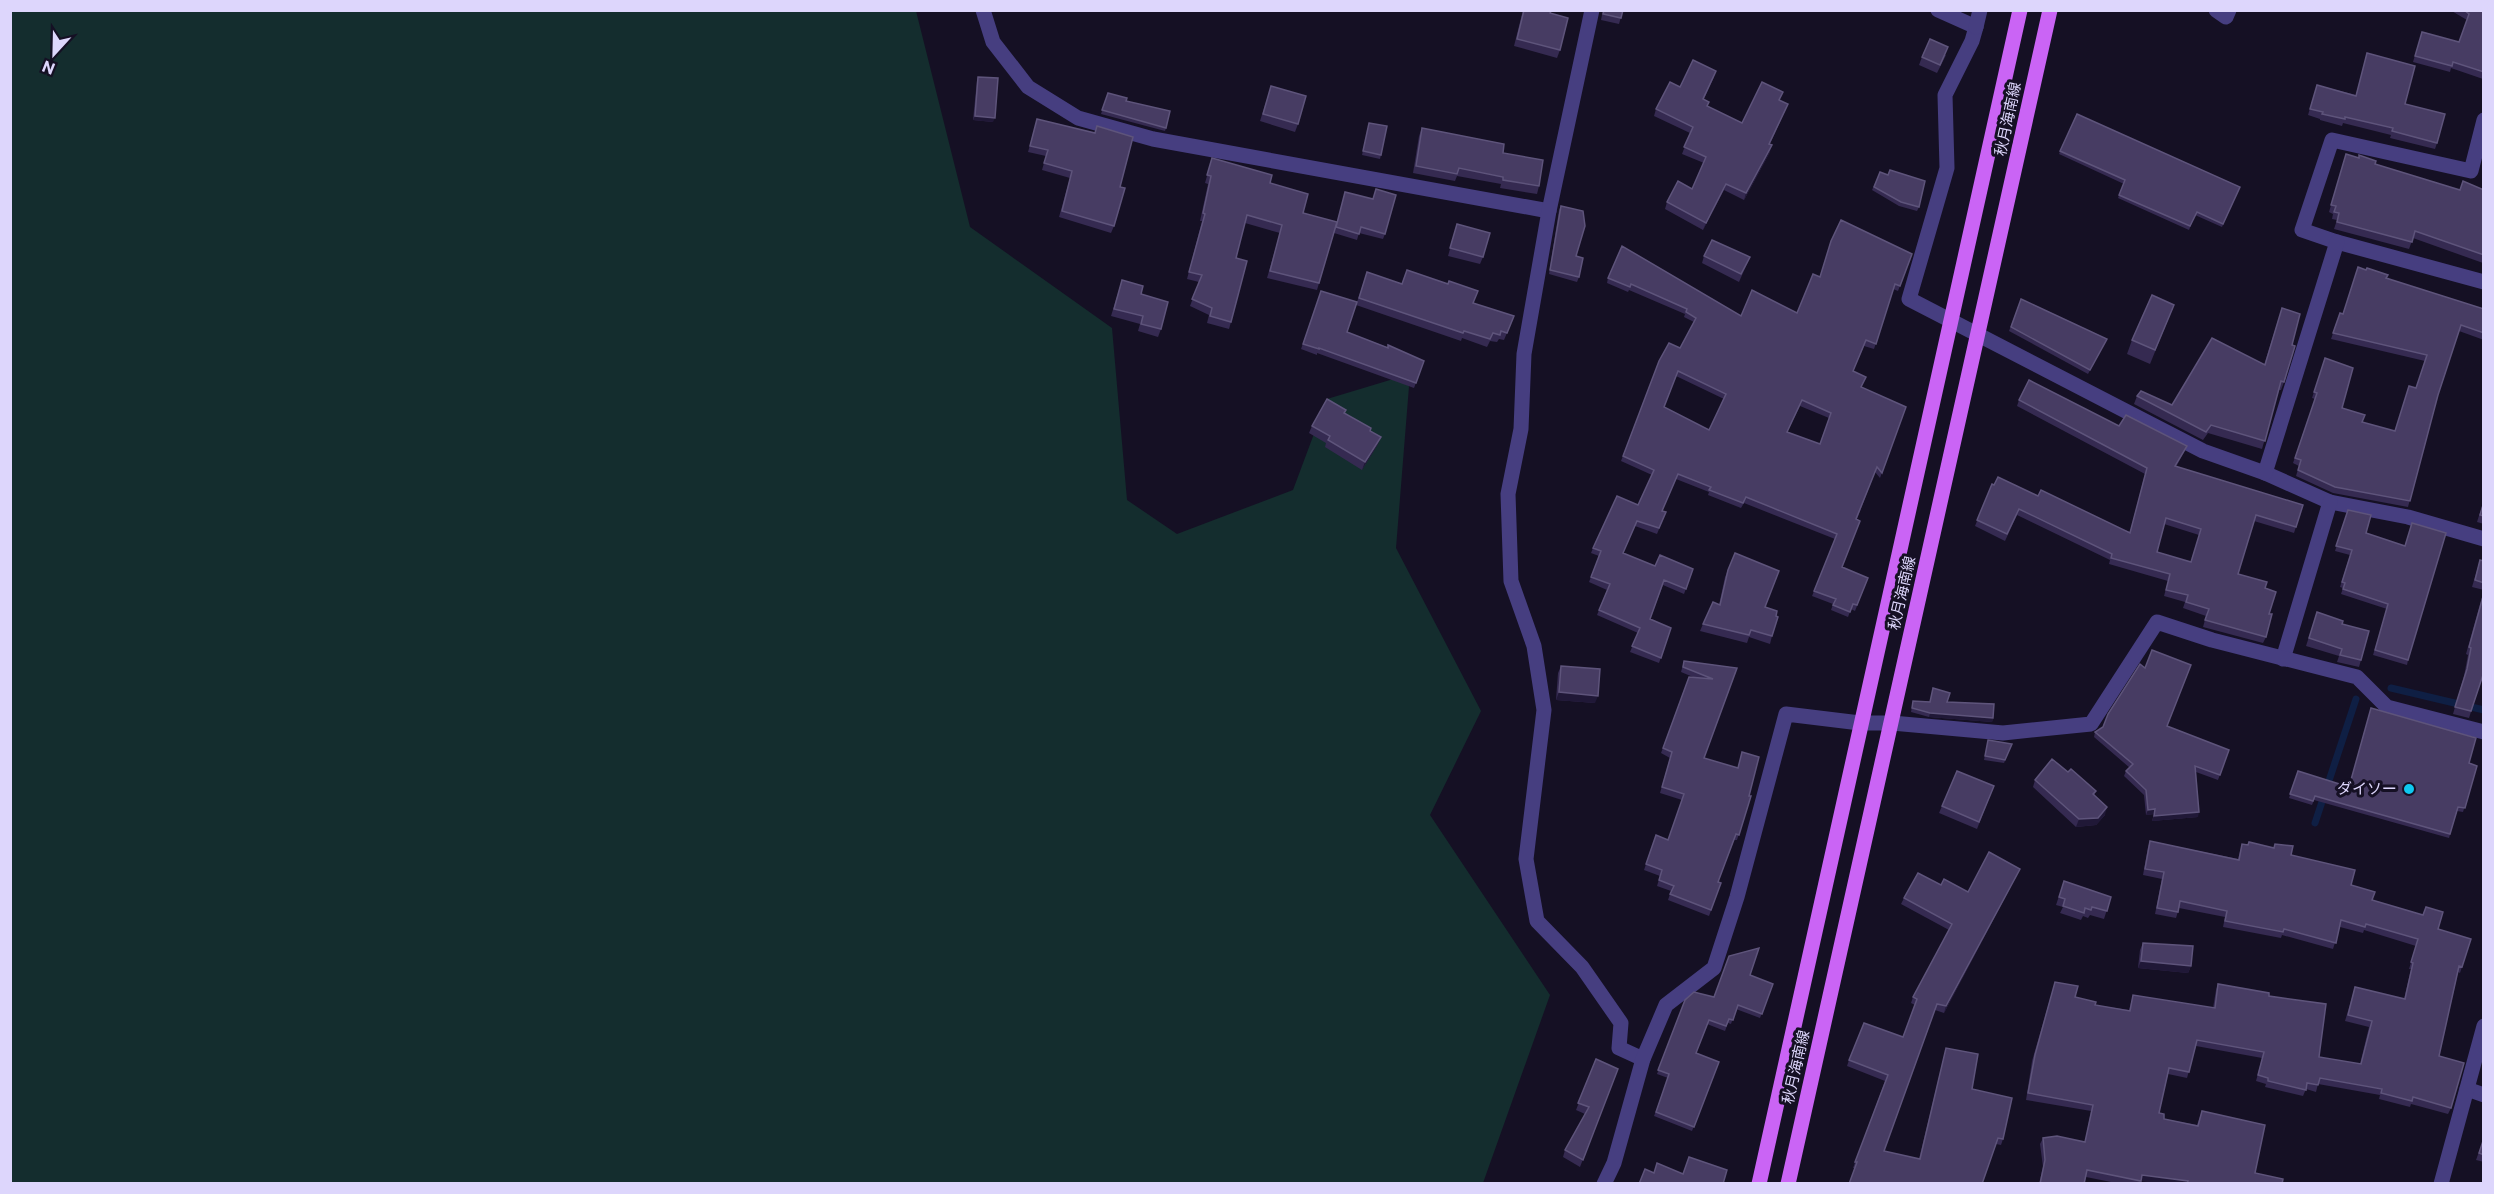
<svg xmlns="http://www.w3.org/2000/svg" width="2494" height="1194" font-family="Commissioner,'Noto Sans JP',sans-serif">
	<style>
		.green { fill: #142d2e }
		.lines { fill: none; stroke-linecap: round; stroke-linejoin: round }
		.stream { stroke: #0f1f44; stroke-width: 7 }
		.minor { stroke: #463e80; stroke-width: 15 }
		.major { stroke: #ca64f5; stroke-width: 15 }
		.wall { fill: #352a51; fill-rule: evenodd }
		.shaded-wall { fill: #201837 }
		.building { fill: #473c63; stroke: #5e547b; stroke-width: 1.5; fill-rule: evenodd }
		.poi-dot { fill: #0fc8ef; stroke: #151024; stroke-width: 2 }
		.labels { text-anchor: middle; stroke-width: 6; stroke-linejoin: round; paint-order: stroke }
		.street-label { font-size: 15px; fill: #ddd6fc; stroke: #151024 }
		.poi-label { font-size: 15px; fill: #ddd6fc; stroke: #151024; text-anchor: end }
	</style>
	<rect width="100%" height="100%" fill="#151024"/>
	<path class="green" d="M10,11H916L970,227L1112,328L1127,500L1177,534L1293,490L1327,399L1410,374L1396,548L1481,711L1430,815L1550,995L1483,1183H11Z"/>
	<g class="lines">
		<g class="stream">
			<path d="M2391,688L2484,710"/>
			<path d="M2315,823L2356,699"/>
		</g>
		<g class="minor">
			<path d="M983,10L993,42L1028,87L1078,118L1153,139L1549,211"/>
			<path d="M1592,10L1549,211L1524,354L1521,429L1508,494L1511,581L1534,646L1544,710L1526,859L1537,921L1582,967L1621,1023L1619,1048L1643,1059"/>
			<path d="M1938,10L1976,27L1972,41L1945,95L1947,168L1909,299L2203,451L2265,473L2330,502L2408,517L2484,539"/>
			<path d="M2216,10L2226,17L2229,10"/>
			<path d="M1976,27L1980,10"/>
			<path d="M2484,120L2471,171L2332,140L2302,230L2337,242L2484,282"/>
			<path d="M2265,473L2337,242"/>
			<path d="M2283,659L2330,502"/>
			<path d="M2467,1089L2484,1095"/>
			<path d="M1604,1184L1614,1163L1643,1059L1666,1005L1714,968L1737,897L1786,714L1860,723H1892L2003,733L2091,724L2157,622L2212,640L2357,677L2387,707L2484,732"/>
			<path d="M2441,1184L2484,1026"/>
		</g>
		<g class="major">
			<path d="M1759,1184L2020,10"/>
			<path d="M1788,1184L2050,10"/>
		</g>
	</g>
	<g class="wall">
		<path d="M1523,10H1551L1550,13L1560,50L1557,58L1514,46Z"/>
		<path d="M1603,10H1623L1619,24L1601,20Z"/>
		<path d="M2450,10H2484L2483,79L2451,68L2450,72L2413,62L2422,32L2459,42L2467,20Z"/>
		<path d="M2367,53L2405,104L2437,143L2435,149L2390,138L2391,135L2343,123L2342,126L2320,120V119L2308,115L2317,85L2356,95Z"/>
		<path d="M1946,55L1937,73L1919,65L1922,57Z"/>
		<path d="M978,77L993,122L973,120L977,80Z"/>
		<path d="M1714,77L1704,99L1707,106L1742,123L1780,101L1785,111L1770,144V152L1744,200L1724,190L1703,230L1665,209L1667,202L1692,189L1704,163L1682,154L1690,133L1654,116L1656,109L1680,87Z"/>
		<path d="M1271,86L1298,124L1295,132L1260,121Z"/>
		<path d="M1108,93L1126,101L1166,128L1165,131L1101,114Z"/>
		<path d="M2077,114L2240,187L2222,227L2195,215L2189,230L2118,198L2124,184L2059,154Z"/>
		<path d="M1037,119L1120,187L1114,226L1111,233L1059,217L1070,178L1042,170L1046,156L1028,152Z"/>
		<path d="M1369,123L1381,155L1380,159L1362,155Z"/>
		<path d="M1422,128L1503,153L1539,186L1537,194L1500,188L1501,184L1457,176L1455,181L1413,173L1419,136Z"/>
		<path d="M1212,158L1270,183L1303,213L1337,222L1345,192L1385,234L1383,239L1359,233L1357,240L1334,233L1317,290L1267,278L1280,233L1245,223L1236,258L1231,322L1229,329L1207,323L1209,315L1190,306L1199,282L1187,279L1202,221H1200L1208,184L1205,183Z"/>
		<path d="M2344,161L2375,164L2460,190H2484L2483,263L2413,238L2409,249L2334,229L2337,220L2332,219L2333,214L2329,212Z"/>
		<path d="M1880,172L1919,207L1917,211L1899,206L1872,190Z"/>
		<path d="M1561,206L1576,256L1579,277L1577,282L1549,274L1559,210Z"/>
		<path d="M1457,224L1483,257L1480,264L1448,256Z"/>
		<path d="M1912,254L1898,291L1893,289L1874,349L1864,346L1853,371L1862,388L1906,407L1880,478L1875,472L1857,519L1842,567L1868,578L1855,611L1851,609L1848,617L1831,610L1833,604L1812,596L1835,539L1744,503L1741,508L1708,495L1709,492L1676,479L1662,511L1666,512L1657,534L1635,526L1623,553L1655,566L1693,569L1684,594L1663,585L1650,619L1671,628L1659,663L1630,652L1638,633L1597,615L1607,590L1589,582L1599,556L1591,553L1593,548L1638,505L1652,475L1621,461L1659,361L1680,348L1694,322L1684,317L1685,314L1629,290L1628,292L1607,283L1608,278L1741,316L1797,313L1820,277ZM1676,376L1724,399L1709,430L1664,407ZM1800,406L1829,418L1820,444L1787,432Z"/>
		<path d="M1704,256L1750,257L1739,282L1702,263Z"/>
		<path d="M1367,272L1402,284L1473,303L1514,316L1504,340L1499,339L1497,342L1490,341L1487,347L1462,338L1461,341L1356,305L1347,332L1424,361L1414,388L1317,353V355L1301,349L1321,291L1357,302Z"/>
		<path d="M2386,278L2484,309V340L2459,331L2438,395L2408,507L2333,493L2296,476L2299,466L2293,463L2315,399L2312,398L2325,358L2342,408L2362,422L2395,431L2416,388L2425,361L2331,339L2340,313L2342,314Z"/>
		<path d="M1122,280L1141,294L1161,329L1158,337L1138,331L1140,324L1111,316Z"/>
		<path d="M2021,299L2107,339L2088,374L2009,331Z"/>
		<path d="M2174,305L2150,364L2127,354L2132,340Z"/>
		<path d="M2282,308L2292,345L2284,382L2281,390H2279L2262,449L2208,433L2203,440L2134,404L2137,396L2172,405L2264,365Z"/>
		<path d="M2019,400L2119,426L2187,446L2184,452L2176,467L2303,505L2294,533L2254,521L2238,574L2265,588L2269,614L2266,637L2263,643L2203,627L2206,616L2183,608L2185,602L2164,596L2168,581L2109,564L2110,560L2017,515L2005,541L1975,526L1992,484L2038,496L2130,532L2145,474L2017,406ZM2164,524L2199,535L2191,562L2157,552Z"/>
		<path d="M1345,413L1370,431L1378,444L1362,470L1325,447L1326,443L1309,433L1312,426Z"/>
		<path d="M2484,500V524L2477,522Z"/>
		<path d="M2348,510L2366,533L2408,660L2407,665L2373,655L2387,609L2341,594L2343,588L2340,587L2350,555L2335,551Z"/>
		<path d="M2480,560L2484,561V590L2472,587Z"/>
		<path d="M1728,570L1765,607L1776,616L1772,636L1770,644L1749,637L1747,643L1700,631L1703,624L1719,605L1725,577Z"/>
		<path d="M2484,590V672L2469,718L2453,714L2464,676L2468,655L2466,654Z"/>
		<path d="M2317,612L2361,660L2359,667L2337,662L2339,656L2306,646Z"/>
		<path d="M1684,661L1737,668L1704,758L1738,768L1742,752L1749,796H1751L1737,840H1734L1718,882L1721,883L1709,916L1668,900L1671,891L1657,886L1660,876L1644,870L1656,835L1668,840L1682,800L1660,793L1670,758L1661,753L1689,677H1693L1681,672Z"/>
		<path d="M1561,666L1595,703L1556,700L1558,673Z"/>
		<path d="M1913,701L1947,702L1993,718L1992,722L1929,717L1911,712Z"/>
		<path d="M2167,726L2229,750L2218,780L2196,772L2198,817L2152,821L2154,814L2146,815L2144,795L2124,776L2126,771L2130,768L2094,737L2095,732Z"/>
		<path d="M1988,740L2012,744L2004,763L1984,760Z"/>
		<path d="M2469,763L2477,766L2463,812L2457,811L2449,838L2314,800L2312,805L2289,798L2298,771L2348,787Z"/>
		<path d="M2068,772L2096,791L2094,796L2105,815L2096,825L2076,827L2033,787L2035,780Z"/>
		<path d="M1994,786L1977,829L1939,813L1942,806Z"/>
		<path d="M2150,841L2238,859L2242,844L2274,848L2275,844L2291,855L2351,885L2372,900L2438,929L2471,939L2460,973L2458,972L2439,1056L2451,1108L2448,1114L2411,1104L2410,1107L2379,1099L2380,1095L2318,1084L2316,1092L2306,1089L2303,1096L2265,1087L2266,1084L2256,1081L2262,1058L2196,1046L2187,1078L2168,1074L2159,1113L2164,1119L2197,1125L2202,1111L2265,1125L2141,1181L2140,1184H2121L2086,1177L2084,1184H2039L2043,1167L2040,1144L2043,1138L2085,1142L2091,1111L2026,1100L2032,1061L2055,982L2075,997L2095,1005L2129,1010L2133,995L2213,1008L2216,990L2218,984L2269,996L2319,1057L2360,1064L2369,1027L2345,1021L2355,987L2404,999L2411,969H2409L2416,946L2364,930L2363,933L2340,927L2333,949L2282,935L2281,938L2223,927L2225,917L2179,908L2176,918L2155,914L2162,879L2143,875L2148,847Z"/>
		<path d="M2017,875L1944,1013L1935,1010L1884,1151L1919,1159L1946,1048L2003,1139L2001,1145L1996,1144L1982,1184L1853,1168L1885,1081L1847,1066L1849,1060L1903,1037L1915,1005L1911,1003L1913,997L1949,930L1901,904L1904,898L1941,885L1968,892Z"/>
		<path d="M2064,881L2111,897L2104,919L2090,915L2088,918L2083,916L2081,920L2060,913L2063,907L2056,905Z"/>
		<path d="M2143,943L2191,966L2188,973L2138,968L2140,950Z"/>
		<path d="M1750,975L1773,984L1760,1018L1736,1009L1731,1024L1728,1023L1725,1031L1707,1024L1696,1053L1719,1062L1692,1131L1654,1116L1668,1078L1657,1074L1685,1000L1714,997Z"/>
		<path d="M1596,1059L1618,1069L1580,1167L1563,1157L1565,1150L1585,1114L1576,1110Z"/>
		<path d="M2484,1138V1162L2476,1160Z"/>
	</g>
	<g class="shaded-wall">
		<path d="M975,116L995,118L993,122L973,120Z"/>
		<path d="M1772,145L1770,152L1744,200L1746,193Z"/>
		<path d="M1726,184L1724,190L1703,230L1706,223Z"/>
		<path d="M1381,437L1378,444L1362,470L1365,462Z"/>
		<path d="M2187,446L2184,452L2173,473L2175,466Z"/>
		<path d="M1559,692L1598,696L1595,703L1556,700Z"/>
		<path d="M1930,713L1993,718L1992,722L1929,717Z"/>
		<path d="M2107,807L2105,815L2096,825L2076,827L2079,819Z"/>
		<path d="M2155,809L2154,814L2146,815L2148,810Z"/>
		<path d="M2199,812L2198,817L2152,821L2154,816Z"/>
		<path d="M2020,869L2017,875L1944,1013L1946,1006Z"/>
		<path d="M2141,961L2191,966L2188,973L2138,968Z"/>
		<path d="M2142,1175L2188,1181L2187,1184H2158L2141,1181Z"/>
	</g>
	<g class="building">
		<path d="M1524,10H1551L1550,13L1568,18L1560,50L1517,39Z"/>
		<path d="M1604,10H1623L1621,18L1603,14Z"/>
		<path d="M2464,10H2484V72L2453,62L2452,66L2415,56L2422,32L2459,42L2469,14Z"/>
		<path d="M1930,39L1948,47L1940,65L1922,57Z"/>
		<path d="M2367,53L2415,66L2405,104L2445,114L2437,143L2392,131L2393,128L2345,117V119L2322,114L2323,112L2310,109L2317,85L2356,96Z"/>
		<path d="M1693,60L1716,71L1703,99L1709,102L1707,106L1742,123L1762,82L1783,92L1779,100L1788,104L1769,144L1772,145L1746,193L1726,184L1706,223L1667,202L1678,181L1692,189L1706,157L1684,147L1693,127L1656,109L1670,82L1680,87Z"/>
		<path d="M978,77L998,78L995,118L975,116Z"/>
		<path d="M1271,86L1306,96L1298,124L1263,114Z"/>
		<path d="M1108,93L1127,98L1126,101L1170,111L1166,128L1102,110Z"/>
		<path d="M2077,114L2240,187L2223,224L2197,212L2190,226L2119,195L2125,180L2060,151Z"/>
		<path d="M1037,119L1095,133L1097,126L1133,137L1120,187L1125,188L1114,226L1062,211L1072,171L1044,163L1048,150L1030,146Z"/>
		<path d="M1369,123L1387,126L1381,155L1363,151Z"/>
		<path d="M1422,128L1504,144L1503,153L1543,160L1539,186L1503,180V177L1459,168L1457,174L1416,166Z"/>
		<path d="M2346,154L2359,158V155L2376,161L2375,164L2460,190L2463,181L2484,190V255L2415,231L2412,242L2337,222L2339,213L2334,212L2336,206L2331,205Z"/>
		<path d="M1212,158L1272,175L1270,183L1308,194L1303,213L1337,222L1319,283L1270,271L1282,225L1247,215L1236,258L1247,261L1231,322L1210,316L1212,308L1192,299L1202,275L1189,272L1205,214L1203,213L1211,176L1207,175Z"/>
		<path d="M1890,170L1925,181L1919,207L1901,202L1874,187L1880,172L1888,175Z"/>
		<path d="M1376,189L1396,195L1385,234L1361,227L1359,234L1336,227L1345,192L1373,199Z"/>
		<path d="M1561,206L1583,211L1585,226L1576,256L1583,258L1579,277L1550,270Z"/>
		<path d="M1841,220L1912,254L1900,286L1895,284L1876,344L1866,340L1853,371L1866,377L1861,387L1906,407L1882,473L1877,467L1856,519L1860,521L1842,567L1868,578L1857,605L1853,604L1850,612L1833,605L1836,599L1814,591L1837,534L1746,497L1743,503L1709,490L1711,487L1678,474L1662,511L1666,512L1659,528L1637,521L1623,553L1655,566L1660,555L1693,569L1686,589L1664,580L1650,619L1671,628L1661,658L1632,646L1640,628L1599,610L1610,584L1591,577L1601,551L1593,548L1617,496L1638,505L1654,470L1623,456L1659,361L1669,343L1680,348L1696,318L1686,312L1687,309L1631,284L1630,287L1608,278L1622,246L1741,316L1752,290L1797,313L1813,274L1820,277L1831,241ZM1678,371L1726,394L1709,430L1664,407ZM1802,400L1831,413L1820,444L1787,432Z"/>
		<path d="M1457,224L1490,233L1483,257L1450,248Z"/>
		<path d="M1712,240L1750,257L1741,274L1704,256Z"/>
		<path d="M2358,267L2366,270L2367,268L2388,275L2386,278L2484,309V333L2461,325L2438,395L2410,501L2335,487L2298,470L2301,460L2295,458L2317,393L2314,392L2325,358L2353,368L2342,408L2365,415L2362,422L2395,431L2409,386L2416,388L2427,355L2333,333L2340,313L2343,314Z"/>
		<path d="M1407,270L1448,284L1449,281L1478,291L1473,303L1514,316L1507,333L1501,331L1500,335L1493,333L1490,339L1464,331L1463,333L1359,298L1367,272L1402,284Z"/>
		<path d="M1122,280L1143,286L1141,294L1168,302L1161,329L1141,324L1143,316L1114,309Z"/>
		<path d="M1321,291L1357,302L1347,332L1388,348V345L1424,361L1416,383L1319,348V349L1303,344Z"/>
		<path d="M2152,295L2174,305L2155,350L2132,340Z"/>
		<path d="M2021,299L2107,339L2090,370L2011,327Z"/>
		<path d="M2282,308L2300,314L2292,345L2295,346L2284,382L2281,381L2265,441L2211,425L2206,432L2137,396L2141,391L2172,405L2212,338L2265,365Z"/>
		<path d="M2029,380L2119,426L2126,415L2187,446L2175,466L2303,505L2296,527L2256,515L2238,574L2267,582L2265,588L2276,592L2269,614H2272L2266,637L2205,620L2209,609L2186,602L2188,595L2166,590L2170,574L2111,558L2112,554L2019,509L2007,534L1977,520L1992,484L1994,485L1998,477L2038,496L2041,490L2130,533L2147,468L2019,400ZM2166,518L2201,529L2191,562L2157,552Z"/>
		<path d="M1327,399L1346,410L1344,413L1371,428L1370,431L1381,437L1365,462L1328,440L1330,436L1312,426Z"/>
		<path d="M2484,502V516L2480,515Z"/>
		<path d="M2348,510L2371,515L2366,533L2405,546L2412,523L2446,533L2408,660L2375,650L2388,604L2343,589L2345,583L2342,582L2352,550L2336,546Z"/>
		<path d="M1735,553L1779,571L1765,607L1777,611L1776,616L1778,617L1772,636L1751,630L1749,635L1703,624L1713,602L1720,605L1728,570Z"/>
		<path d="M2480,560L2484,561V583L2475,580Z"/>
		<path d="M2484,593V672L2471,711L2455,707L2467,669L2471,648L2469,647Z"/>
		<path d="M2317,612L2343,621L2342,624L2369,631L2361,660L2340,655L2342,649L2309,638Z"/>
		<path d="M2152,650L2191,665L2167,726L2229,750L2220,775L2195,766L2199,812L2154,816L2155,809L2148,810L2146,790L2126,771L2133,764L2095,732L2103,727L2108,714L2140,664L2145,668Z"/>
		<path d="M1684,661L1737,668L1704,758L1738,768L1742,752L1759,757L1749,796H1751L1739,835L1736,834L1718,882L1721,883L1711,910L1670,894L1674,886L1659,880L1662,870L1646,864L1656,835L1668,840L1684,794L1662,787L1672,752L1663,748L1689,677L1713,679L1683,667Z"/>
		<path d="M1561,666L1600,669L1598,696L1559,692Z"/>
		<path d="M1933,688L1950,693L1947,702L1994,704L1993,718L1930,713L1912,708L1913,701L1930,702Z"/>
		<path d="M2371,708L2476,738L2469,763L2477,766L2465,808L2458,807L2450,834L2315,796L2313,801L2290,794L2298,771L2349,787Z"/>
		<path d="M1988,740L2012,744L2005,760L1985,756Z"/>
		<path d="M2052,759L2068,772L2071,769L2096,791L2093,794L2107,807L2098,818L2079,819L2035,780Z"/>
		<path d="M1957,771L1994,786L1979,822L1942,806Z"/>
		<path d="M2150,841L2239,860L2242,844L2248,845L2249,842L2274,848L2275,844L2293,846L2291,855L2355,870L2351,885L2375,892L2372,900L2423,915L2426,907L2443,912L2438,929L2471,939L2462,967L2459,966L2439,1056L2464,1063L2451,1108L2413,1097L2412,1101L2381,1093L2382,1089L2320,1078L2318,1085L2307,1083L2306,1090L2268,1081V1078L2258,1075L2264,1052L2197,1040L2189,1072L2169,1068L2159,1113L2164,1114V1119L2198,1126L2202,1111L2265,1125L2255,1173L2283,1179L2282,1184H2187L2188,1181L2142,1175L2141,1181L2087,1170L2084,1184H2040L2045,1160L2043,1138L2057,1136L2085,1142L2093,1105L2028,1093L2035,1055L2055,982L2078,986L2075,997L2096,1002L2095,1005L2130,1011L2133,995L2215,1008L2218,984L2269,993V996L2326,1004L2319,1057L2361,1064L2372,1021L2348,1015L2355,987L2405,999L2413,963L2411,962L2418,939L2366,924L2365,927L2341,920L2336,943L2284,929L2283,932L2225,921L2227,911L2180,901L2178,912L2157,908L2164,872L2145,869Z"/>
		<path d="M1989,852L2020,869L1946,1006L1937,1004L1884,1151L1920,1159L1946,1048L1978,1054L1972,1089L2012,1098L2003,1139L1998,1138L1982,1184H1849L1857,1162H1855L1888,1075L1849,1060L1864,1023L1903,1037L1917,999L1913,997L1952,924L1904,898L1918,873L1941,885L1944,879L1968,892Z"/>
		<path d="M2064,881L2111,897L2107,911L2092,907L2091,910L2085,908L2084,913L2063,906L2065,899L2059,897Z"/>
		<path d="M2143,943L2193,946L2191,966L2141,961Z"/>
		<path d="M1759,948L1750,975L1773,984L1762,1014L1738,1005L1733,1020L1729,1019L1726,1026L1709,1020L1696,1053L1719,1062L1694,1127L1656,1112L1669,1074L1658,1070L1685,1000L1694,992L1714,997L1729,956Z"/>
		<path d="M1596,1059L1618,1069L1583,1160L1565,1150L1589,1107L1578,1103Z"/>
		<path d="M2484,1138V1155L2479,1153Z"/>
		<path d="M1689,1157L1727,1170L1723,1184H1639L1645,1169L1654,1173L1657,1163L1683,1174Z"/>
	</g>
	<circle class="poi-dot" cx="2409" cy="789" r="6"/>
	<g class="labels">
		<g class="street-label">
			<text transform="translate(2008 119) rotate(-78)" y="5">秋月海南線</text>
			<text transform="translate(1902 593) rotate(-77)" y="5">秋月海南線</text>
			<text transform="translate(1796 1067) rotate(-77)" y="5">秋月海南線</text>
		</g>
		<g class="poi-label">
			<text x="2397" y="794">ダイソー</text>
		</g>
	</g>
	<rect width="2494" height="1194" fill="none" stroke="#ddd6fc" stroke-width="24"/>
	<g transform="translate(54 54) rotate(202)" stroke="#151024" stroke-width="4.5" paint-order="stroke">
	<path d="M0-4.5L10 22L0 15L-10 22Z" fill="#ddd6fc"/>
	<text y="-9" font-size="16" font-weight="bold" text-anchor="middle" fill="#ddd6fc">N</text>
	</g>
</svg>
